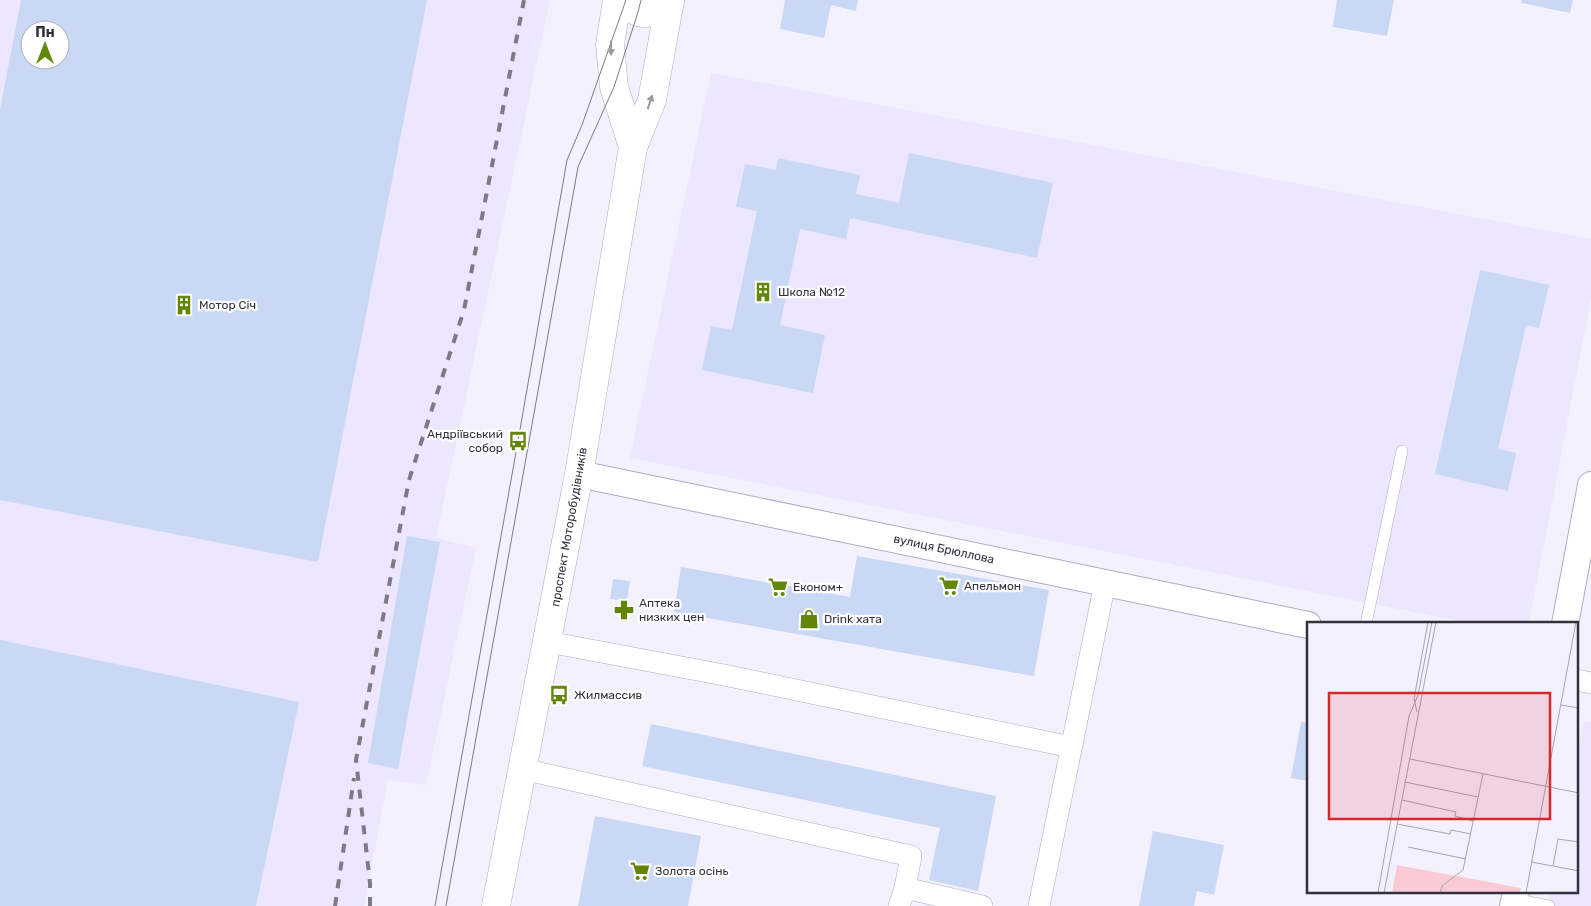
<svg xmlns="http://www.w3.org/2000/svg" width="1591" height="906" font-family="Rubik,sans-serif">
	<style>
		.built { fill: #ece6fe; fill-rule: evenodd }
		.building { fill: #c8d8f5; fill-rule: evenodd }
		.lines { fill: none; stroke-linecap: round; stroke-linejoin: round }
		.service-casing { stroke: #b1a9c7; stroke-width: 12 }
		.minor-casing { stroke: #b1a9c7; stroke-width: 22 }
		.tertiary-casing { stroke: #b1a9c7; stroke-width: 28 }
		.secondary-casing { stroke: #b1a9c7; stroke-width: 29 }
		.service { stroke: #fff; stroke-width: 11 }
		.minor { stroke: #fff; stroke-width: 21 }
		.tertiary { stroke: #fff; stroke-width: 26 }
		.secondary { stroke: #fff; stroke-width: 28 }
		.tram { stroke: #7d7a86; stroke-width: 1 }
		.rail { stroke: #7d7a86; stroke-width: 4; stroke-dasharray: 9 9; stroke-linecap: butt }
		.oneway { fill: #99989e }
		.labels { text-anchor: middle; stroke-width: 4.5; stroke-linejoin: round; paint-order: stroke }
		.poi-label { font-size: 12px; fill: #33303c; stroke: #fff; text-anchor: start }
		.street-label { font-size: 12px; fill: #33303c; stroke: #fff }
		.inset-road { fill: none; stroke: #a7a4b0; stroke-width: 1 }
		.view { fill: #d62828; fill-opacity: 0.15; stroke: #d62828; stroke-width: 2.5 }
		.inset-edge { fill: none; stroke: #33303c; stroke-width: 2.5 }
	</style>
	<rect width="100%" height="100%" fill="#f4f1fe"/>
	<g class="built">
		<path d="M0,0H550L436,538L476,548L426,785L388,780L364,906H0ZM30,30H60V60H30Z"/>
		<path d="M711,73L1591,239V298L1529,623H1470L630,458Z"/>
		<path d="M1584,721L1591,722V906H1547L1550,892H1577V755Z"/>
	</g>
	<g class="building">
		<path d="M21,0H427L318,562L0,500V110ZM30,30H60V60H30Z"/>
		<path d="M785,0H858L856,11L831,5L824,38L780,29Z"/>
		<path d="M1337,0H1394L1387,36L1333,27Z"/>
		<path d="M1522,0H1573L1570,13L1521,3Z"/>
		<path d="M909,153L1053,183L1037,258L850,218L846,239L800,229L780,325L825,335L813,393L702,370L711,326L732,330L757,211L736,207L745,164L776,170L778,158L860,175L856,194L899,203Z"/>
		<path d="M1480,270L1549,285L1539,328L1526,325L1498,449L1516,453L1508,491L1435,474Z"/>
		<path d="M407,536L440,542L398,769L368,763Z"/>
		<path d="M857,556L1049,590L1034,676L674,612L681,567L850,597Z"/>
		<path d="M613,579L630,581L627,601L610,599Z"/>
		<path d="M0,640L299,702L256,906H0Z"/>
		<path d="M1301,722L1308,723V781L1291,778Z"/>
		<path d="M651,724L996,796L978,891L929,880L940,828L642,766Z"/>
		<path d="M595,816L701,836L688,906H578Z"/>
		<path d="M1153,831L1224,845L1214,895L1197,891L1194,906H1139Z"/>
	</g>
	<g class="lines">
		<defs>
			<g id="service">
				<path d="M1366,624L1402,451"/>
				<path d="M1514,899L1549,906"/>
			</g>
			<g id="minor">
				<path d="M548,642L724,675L1071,747"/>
				<path d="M1577,680L1591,683"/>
				<path d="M522,769L911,856L905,888L982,906"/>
				<path d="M899,906L905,888"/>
				<path d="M1039,906L1105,583"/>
			</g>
			<g id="tertiary">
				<path d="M579,474L1308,625"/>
				<path d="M1565,624L1591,485"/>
				<path d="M1513,906L1516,892"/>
			</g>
			<g id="secondary">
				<path d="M617,0L610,45L614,87L633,147"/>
				<path d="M622,0C639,19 650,15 670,2"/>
				<path d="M496,906L579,474L633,147L652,100L670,0"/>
			</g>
		</defs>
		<use href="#service" class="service-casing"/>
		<use href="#minor" class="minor-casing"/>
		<use href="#tertiary" class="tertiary-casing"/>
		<use href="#secondary" class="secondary-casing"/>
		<use href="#service" class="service"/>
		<use href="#minor" class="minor"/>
		<use href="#tertiary" class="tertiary"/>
		<use href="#secondary" class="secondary"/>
		<g class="tram">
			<path d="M435,906L518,441L567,160L582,125L626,0"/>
			<path d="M446,906L578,167L614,87L638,12L641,0"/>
		</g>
		<g class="rail">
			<path d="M335,906L354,778"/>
			<path d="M370,906V883L356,760L409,480L464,310L524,0"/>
		</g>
	</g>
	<defs><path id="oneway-solid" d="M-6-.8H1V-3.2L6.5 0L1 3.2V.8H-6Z" transform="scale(1.25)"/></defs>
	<g class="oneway">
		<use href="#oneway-solid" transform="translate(611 48) rotate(89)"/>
		<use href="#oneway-solid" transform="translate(650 102) rotate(-72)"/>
	</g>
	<defs>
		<symbol id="building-bare" viewBox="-9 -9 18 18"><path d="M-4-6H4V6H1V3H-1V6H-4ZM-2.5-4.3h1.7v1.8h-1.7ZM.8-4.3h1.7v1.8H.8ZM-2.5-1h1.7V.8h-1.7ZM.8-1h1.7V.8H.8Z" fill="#618608" stroke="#fff" stroke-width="2.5" paint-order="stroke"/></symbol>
		<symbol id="bus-bare" viewBox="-9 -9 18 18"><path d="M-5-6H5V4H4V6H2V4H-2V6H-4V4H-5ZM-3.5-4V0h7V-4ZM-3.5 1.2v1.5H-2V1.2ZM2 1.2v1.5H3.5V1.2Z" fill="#618608" stroke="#fff" stroke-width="2.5" paint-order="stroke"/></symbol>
		<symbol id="supermarket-bare" viewBox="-9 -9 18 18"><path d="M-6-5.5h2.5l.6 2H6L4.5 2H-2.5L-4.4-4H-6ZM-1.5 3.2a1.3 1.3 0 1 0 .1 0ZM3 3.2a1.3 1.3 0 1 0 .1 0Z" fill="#618608" stroke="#fff" stroke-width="2.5" paint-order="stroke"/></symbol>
		<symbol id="pharmacy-bare" viewBox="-9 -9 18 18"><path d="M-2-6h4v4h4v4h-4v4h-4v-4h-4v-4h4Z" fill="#618608" stroke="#fff" stroke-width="2.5" paint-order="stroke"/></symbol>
		<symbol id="shop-bare" viewBox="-9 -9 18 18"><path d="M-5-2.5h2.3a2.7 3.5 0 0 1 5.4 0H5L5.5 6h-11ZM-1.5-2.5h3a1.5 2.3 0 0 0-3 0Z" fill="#618608" stroke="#fff" stroke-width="2.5" paint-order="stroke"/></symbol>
	</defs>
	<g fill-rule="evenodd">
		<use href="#building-bare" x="749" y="278" width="28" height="28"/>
		<use href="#building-bare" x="170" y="291" width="28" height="28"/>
		<use href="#bus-bare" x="504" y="427" width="28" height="28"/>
		<use href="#supermarket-bare" x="935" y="572" width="28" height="28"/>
		<use href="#supermarket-bare" x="764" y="573" width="28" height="28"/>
		<use href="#pharmacy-bare" x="610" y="596" width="28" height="28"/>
		<use href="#shop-bare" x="795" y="605" width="28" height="28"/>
		<use href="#bus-bare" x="545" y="681" width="28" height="28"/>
		<use href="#supermarket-bare" x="626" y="857" width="28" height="28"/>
	</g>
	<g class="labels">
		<g class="poi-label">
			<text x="778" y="296">Школа №12</text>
			<text x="199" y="309">Мотор Січ</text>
			<text x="503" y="438" text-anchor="end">Андріївський<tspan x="503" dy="14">собор</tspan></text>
			<text x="964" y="590">Апельмон</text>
			<text x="793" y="591">Економ+</text>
			<text x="639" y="607">Аптека<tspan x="639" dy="14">низких цен</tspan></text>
			<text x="824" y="623">Drink хата</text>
			<text x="574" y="699">Жилмассив</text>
			<text x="655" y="875">Золота осінь</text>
		</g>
		<g class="street-label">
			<text transform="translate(569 527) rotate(-80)" y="4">проспект Моторобудівників</text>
			<text transform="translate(944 549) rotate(12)" y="4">вулиця Брюллова</text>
		</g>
	</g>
	<g transform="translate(1307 622)">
		<rect width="271" height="271" fill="#f4f1fe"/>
		<path d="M90,243L214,266L213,271H85Z" fill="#fccad4"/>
		<path class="inset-road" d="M254,83L272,86M110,90L107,77L121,0M103,137L272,171M98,160L171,175M95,178L149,190L148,194L166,199M90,202L143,212L144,208L164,212M101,225L159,237M224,240L246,244L251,217L272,220M246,244L272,249M71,271L102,94L111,73L125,0M77,271L129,0M133,271L135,264L156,248L176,152M219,271L269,0"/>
		<path class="view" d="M22,71H243V197H22Z"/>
		<rect width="271" height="271" class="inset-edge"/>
	</g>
	<g transform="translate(45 45)"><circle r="24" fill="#ffffff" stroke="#adacb1"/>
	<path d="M0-4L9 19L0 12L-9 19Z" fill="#618608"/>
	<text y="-8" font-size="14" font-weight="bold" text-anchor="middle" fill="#33303c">Пн</text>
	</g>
</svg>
